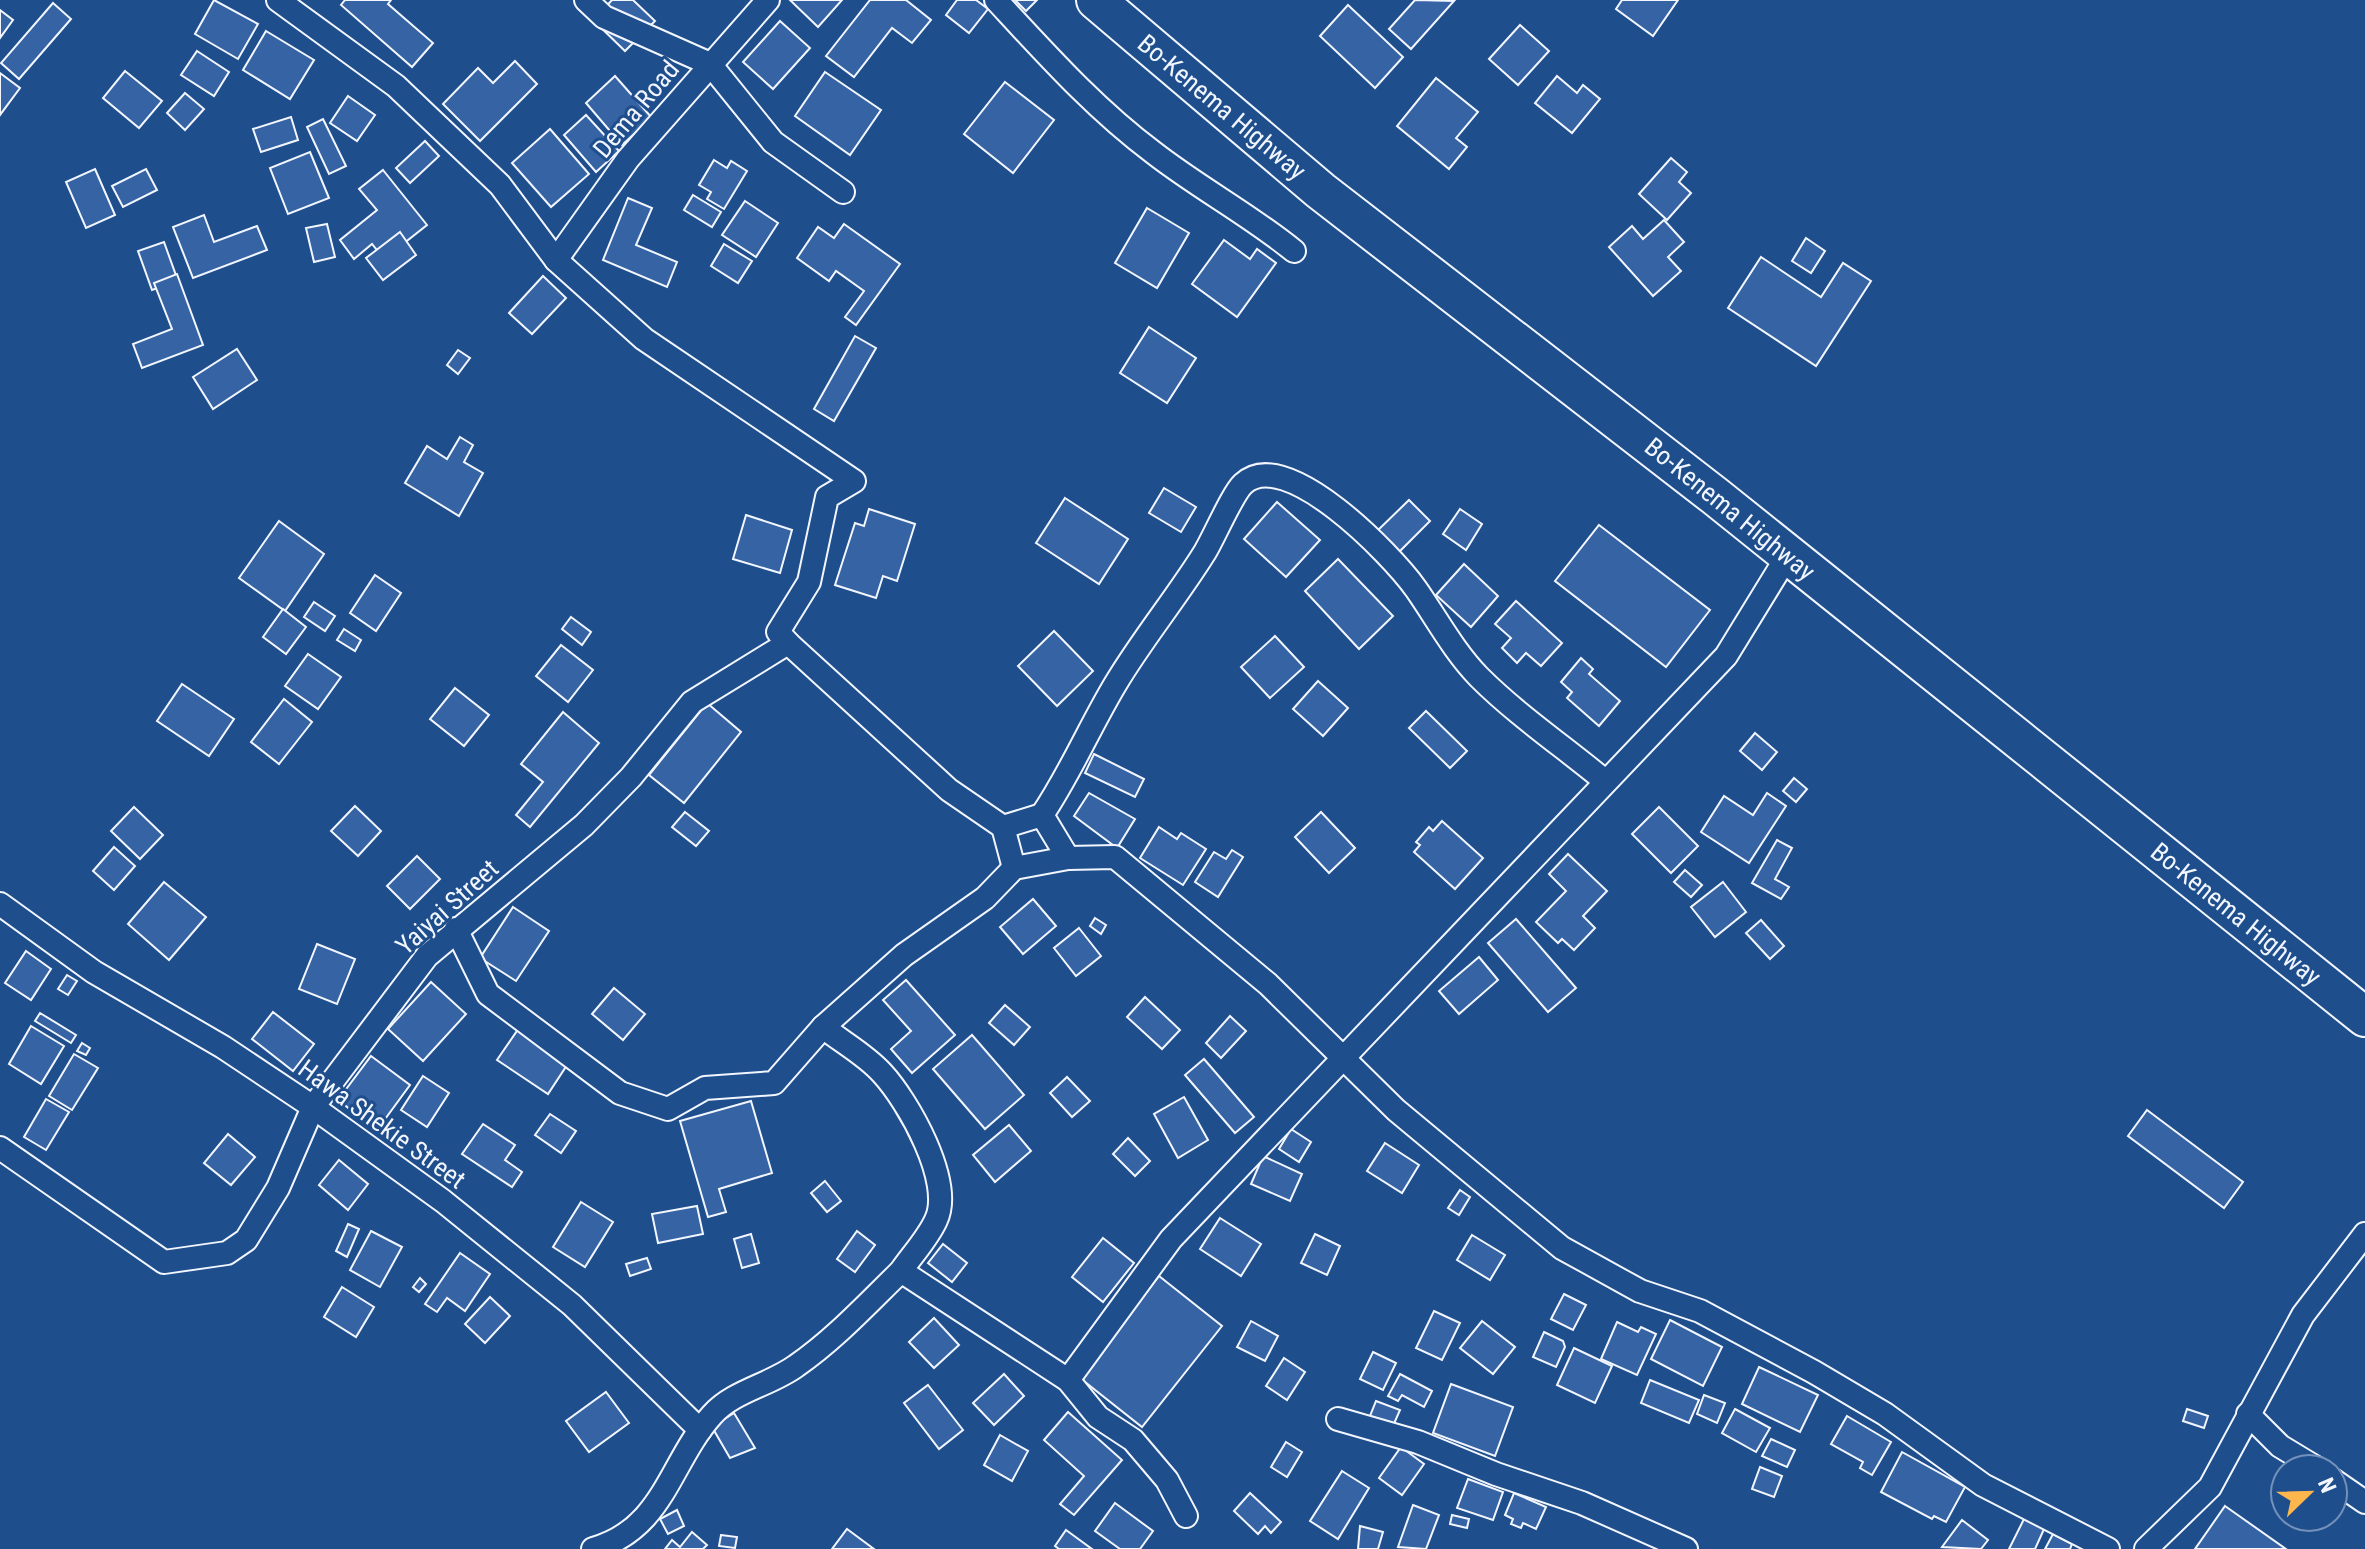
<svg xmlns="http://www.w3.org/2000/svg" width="2365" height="1549" font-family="'Roboto Condensed',sans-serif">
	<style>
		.building { fill: #3563a3; stroke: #f2f6ff; stroke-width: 2 }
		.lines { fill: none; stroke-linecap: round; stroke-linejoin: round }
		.street-casing { stroke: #f2f6ff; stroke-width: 26 }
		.highway-casing { stroke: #f2f6ff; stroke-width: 42 }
		.street { stroke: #1f4e8c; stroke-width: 22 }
		.highway { stroke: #1f4e8c; stroke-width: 38 }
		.labels { text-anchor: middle; stroke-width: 6; stroke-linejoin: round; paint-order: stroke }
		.street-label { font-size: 26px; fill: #f2f6ff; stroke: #1f4e8c }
	</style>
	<rect width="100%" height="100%" fill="#1f4e8c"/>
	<g class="building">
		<path d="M214,0L258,24L238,59L195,34Z"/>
		<path d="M345,0H391L388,4L433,43L412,67L341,5Z"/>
		<path d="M612,0H633L655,21L625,51L593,20Z"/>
		<path d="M790,0H842L818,27Z"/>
		<path d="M870,0H906L931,20L912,43L892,28L854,77L826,56Z"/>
		<path d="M957,0H976L988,9L969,33L946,15Z"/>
		<path d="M1015,0H1037L1026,11Z"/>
		<path d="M1415,0L1454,1L1411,49L1389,29Z"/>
		<path d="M1622,0H1678L1653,36L1616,9Z"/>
		<path d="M53,3L71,19L19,79L1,63Z"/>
		<path d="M1348,5L1403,57L1375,88L1320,36Z"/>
		<path d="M0,10L13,20L0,38Z"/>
		<path d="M780,21L810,48L773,89L743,62Z"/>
		<path d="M1520,25L1549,51L1518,85L1489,59Z"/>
		<path d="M266,31L314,60L290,99L243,70Z"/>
		<path d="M197,51L229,72L214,96L181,75Z"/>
		<path d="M515,61L537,84L480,141L443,104L478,68L493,83Z"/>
		<path d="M125,71L162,101L139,128L103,98Z"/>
		<path d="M825,72L881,110L850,155L795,116Z"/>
		<path d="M0,73L20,88L0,115Z"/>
		<path d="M615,76L652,118L622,145L586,103Z"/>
		<path d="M1557,76L1577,93L1583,85L1600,99L1572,133L1535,103Z"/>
		<path d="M1436,78L1478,112L1456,138L1467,147L1449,169L1397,126Z"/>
		<path d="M1005,82L1054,120L1013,173L964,134Z"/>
		<path d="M185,93L204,109L185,130L167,113Z"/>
		<path d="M348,96L375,115L357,141L330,123Z"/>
		<path d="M586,115L619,151L596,172L564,135Z"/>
		<path d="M291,117L298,140L261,152L253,129Z"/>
		<path d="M323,119L346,166L329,174L307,127Z"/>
		<path d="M550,129L589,174L551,207L512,163Z"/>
		<path d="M425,141L439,156L410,183L396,168Z"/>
		<path d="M310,152L329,198L288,214L270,168Z"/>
		<path d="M1671,158L1687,172L1679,182L1691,193L1667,220L1639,194Z"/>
		<path d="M714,160L727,168L731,161L747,171L724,209L707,199L711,192L699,185Z"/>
		<path d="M95,169L115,215L86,228L66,182Z"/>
		<path d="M146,169L157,190L123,207L112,186Z"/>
		<path d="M383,170L427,225L384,259L372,244L354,259L340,240L377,210L359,189Z"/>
		<path d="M693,195L721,212L712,227L684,210Z"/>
		<path d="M628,198L652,208L636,245L677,262L667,287L603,260Z"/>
		<path d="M745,201L778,223L756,257L722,235Z"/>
		<path d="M1147,208L1189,233L1157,288L1115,263Z"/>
		<path d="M204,215L214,242L257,226L267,250L193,278L173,227Z"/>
		<path d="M1664,220L1684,242L1668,257L1681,271L1653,296L1609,247L1632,226L1643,239Z"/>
		<path d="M327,224L335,257L314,262L306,228Z"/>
		<path d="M844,224L900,264L856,325L845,317L864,291L836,271L829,281L797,258L818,227L834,238Z"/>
		<path d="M400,232L416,255L383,280L366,258Z"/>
		<path d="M1806,238L1825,251L1811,273L1792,261Z"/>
		<path d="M1224,240L1250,259L1257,249L1276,263L1237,317L1192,284Z"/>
		<path d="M164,242L178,281L152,290L138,251Z"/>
		<path d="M724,244L752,261L738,283L711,266Z"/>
		<path d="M1761,257L1821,297L1843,263L1871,281L1816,366L1728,308Z"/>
		<path d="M177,274L203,345L142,368L133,344L172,329L154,283Z"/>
		<path d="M543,276L566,298L532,334L509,313Z"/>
		<path d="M1149,327L1196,358L1167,403L1120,373Z"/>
		<path d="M855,336L876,348L834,421L814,409Z"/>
		<path d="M237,349L257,380L213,409L193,377Z"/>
		<path d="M458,350L470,358L458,374L447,365Z"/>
		<path d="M460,437L473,445L464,462L483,473L459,516L405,483L427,446L447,459Z"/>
		<path d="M1164,488L1196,507L1181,532L1149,513Z"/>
		<path d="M1065,498L1128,539L1099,584L1036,543Z"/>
		<path d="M1409,500L1430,521L1397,554L1375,533Z"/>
		<path d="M1277,502L1320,540L1286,577L1244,539Z"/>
		<path d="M869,509L915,524L897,581L883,576L876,598L835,585L855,523L864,526Z"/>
		<path d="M1460,509L1482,524L1466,550L1443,534Z"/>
		<path d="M746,515L792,530L780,573L733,559Z"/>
		<path d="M279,521L324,554L285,611L239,578Z"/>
		<path d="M1599,525L1710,610L1666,667L1555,581Z"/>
		<path d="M1338,559L1393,616L1359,649L1305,591Z"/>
		<path d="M1464,564L1498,596L1471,627L1436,595Z"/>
		<path d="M375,575L401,593L376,631L350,613Z"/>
		<path d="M1516,601L1562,643L1541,666L1526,653L1517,663L1502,648L1511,638L1495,624Z"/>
		<path d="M314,602L335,616L325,631L304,617Z"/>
		<path d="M283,609L306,627L286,654L263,637Z"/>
		<path d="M571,617L591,632L582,645L562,629Z"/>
		<path d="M344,629L361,640L355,651L337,640Z"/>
		<path d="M1054,631L1093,671L1057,706L1018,666Z"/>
		<path d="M1275,636L1304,667L1270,698L1241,667Z"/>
		<path d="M561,645L593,670L568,702L536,676Z"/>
		<path d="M308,654L341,677L318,709L285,686Z"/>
		<path d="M1581,658L1593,669L1589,674L1620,701L1599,726L1567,698L1572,692L1561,682Z"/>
		<path d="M1318,681L1348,708L1323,736L1293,709Z"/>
		<path d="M182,684L234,719L209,756L157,721Z"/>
		<path d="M455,688L489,715L464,746L430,719Z"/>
		<path d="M284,699L312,722L279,764L251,742Z"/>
		<path d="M707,703L741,732L684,803L649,775Z"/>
		<path d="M1426,711L1467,751L1450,768L1409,728Z"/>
		<path d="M563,712L599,743L530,827L516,815L543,782L521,764Z"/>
		<path d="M1755,733L1777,752L1762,770L1740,751Z"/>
		<path d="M1094,754L1144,779L1135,797L1085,773Z"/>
		<path d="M1794,778L1807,789L1796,802L1783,791Z"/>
		<path d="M1089,793L1135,819L1117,848L1074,816Z"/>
		<path d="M1767,793L1786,806L1749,863L1701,832L1724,796L1753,815Z"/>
		<path d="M355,806L381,831L358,856L331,831Z"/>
		<path d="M134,807L163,835L140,859L111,831Z"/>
		<path d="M1659,807L1698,846L1671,873L1632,834Z"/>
		<path d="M685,812L709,831L696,846L672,827Z"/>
		<path d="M1321,812L1355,848L1329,873L1295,837Z"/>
		<path d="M1442,821L1483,858L1455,889L1414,852L1420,845L1416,842L1429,827L1433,831Z"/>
		<path d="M1159,827L1177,839L1181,833L1206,849L1183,885L1140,858Z"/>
		<path d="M1777,840L1792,848L1775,879L1789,887L1781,899L1752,883Z"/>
		<path d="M114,847L135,866L114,890L93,871Z"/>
		<path d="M1232,850L1243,857L1218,897L1195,882L1214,852L1226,859Z"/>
		<path d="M1568,854L1607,891L1583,916L1595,928L1574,950L1562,939L1558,943L1536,922L1566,891L1549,874Z"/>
		<path d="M417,856L440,879L410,909L387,886Z"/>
		<path d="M1685,870L1702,885L1691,897L1674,882Z"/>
		<path d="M164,882L206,917L169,960L128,924Z"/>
		<path d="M1723,882L1746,912L1715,937L1691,907Z"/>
		<path d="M1033,899L1056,926L1023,954L1000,927Z"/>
		<path d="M513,907L549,931L516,981L480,958Z"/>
		<path d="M1095,918L1106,925L1101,934L1090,926Z"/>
		<path d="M1516,919L1576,988L1548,1012L1488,943Z"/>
		<path d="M1761,920L1784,946L1770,959L1746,933Z"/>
		<path d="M1079,928L1101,956L1076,976L1054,948Z"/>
		<path d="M317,944L355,959L337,1004L299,989Z"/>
		<path d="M26,951L51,969L31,1000L5,983Z"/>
		<path d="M1479,957L1498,980L1459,1014L1439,991Z"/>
		<path d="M67,975L77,981L68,995L58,989Z"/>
		<path d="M906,980L955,1035L912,1073L891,1049L911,1031L883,1000Z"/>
		<path d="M431,982L466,1014L423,1061L388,1029Z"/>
		<path d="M614,988L645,1014L623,1040L592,1014Z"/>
		<path d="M1145,997L1180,1030L1162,1049L1127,1017Z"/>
		<path d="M1005,1005L1030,1027L1014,1045L989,1023Z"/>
		<path d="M273,1012L314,1044L293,1071L252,1039Z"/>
		<path d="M40,1013L76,1035L71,1043L35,1021Z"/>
		<path d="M1230,1016L1246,1031L1221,1058L1206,1043Z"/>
		<path d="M31,1026L64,1046L41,1084L9,1064Z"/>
		<path d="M519,1028L569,1062L548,1094L497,1060Z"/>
		<path d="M972,1035L1024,1095L985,1129L933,1069Z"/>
		<path d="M82,1043L90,1048L86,1055L77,1051Z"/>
		<path d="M74,1054L98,1068L72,1110L49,1096Z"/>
		<path d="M371,1056L410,1085L377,1130L338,1100Z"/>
		<path d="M1204,1059L1254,1117L1235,1133L1185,1075Z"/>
		<path d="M423,1076L449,1093L427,1127L401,1110Z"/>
		<path d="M1067,1077L1090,1101L1072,1117L1050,1093Z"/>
		<path d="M1184,1097L1208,1140L1178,1158L1154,1114Z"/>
		<path d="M46,1099L69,1112L46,1150L24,1137Z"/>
		<path d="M751,1101L772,1173L719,1189L726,1212L708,1217L680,1121Z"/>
		<path d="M2147,1110L2243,1182L2224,1208L2128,1136Z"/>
		<path d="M550,1114L576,1131L561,1153L535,1135Z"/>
		<path d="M483,1124L515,1145L505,1160L522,1172L512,1187L462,1154Z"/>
		<path d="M1009,1125L1031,1151L995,1182L973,1155Z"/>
		<path d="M1291,1129L1311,1142L1299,1162L1279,1149Z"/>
		<path d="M228,1134L255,1157L231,1185L204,1163Z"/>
		<path d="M1128,1138L1150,1161L1135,1176L1113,1154Z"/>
		<path d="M1385,1143L1419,1165L1402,1193L1367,1171Z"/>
		<path d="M1263,1156L1302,1174L1290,1201L1251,1184Z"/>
		<path d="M339,1160L368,1184L348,1210L319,1185Z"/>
		<path d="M825,1181L841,1201L827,1212L811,1193Z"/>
		<path d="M1460,1190L1470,1197L1459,1215L1448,1208Z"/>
		<path d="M581,1202L613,1222L585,1267L553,1247Z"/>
		<path d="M697,1206L703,1234L658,1243L652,1214Z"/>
		<path d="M1220,1218L1261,1244L1241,1276L1200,1249Z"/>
		<path d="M348,1224L359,1229L347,1257L336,1251Z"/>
		<path d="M371,1231L402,1247L380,1287L350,1270Z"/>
		<path d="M857,1231L875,1245L855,1272L837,1259Z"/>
		<path d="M751,1234L759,1263L742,1268L734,1239Z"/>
		<path d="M1315,1234L1340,1246L1327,1275L1301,1263Z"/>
		<path d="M1472,1235L1505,1255L1490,1280L1457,1260Z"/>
		<path d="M1103,1238L1134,1263L1103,1302L1072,1277Z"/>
		<path d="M943,1244L967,1263L952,1282L928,1263Z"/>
		<path d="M460,1253L490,1274L465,1311L447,1298L437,1312L425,1304Z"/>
		<path d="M647,1258L651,1269L630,1276L626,1264Z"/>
		<path d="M1159,1276L1222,1326L1142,1427L1080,1378Z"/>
		<path d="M420,1278L426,1284L419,1292L413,1287Z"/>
		<path d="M342,1287L374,1307L356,1337L324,1317Z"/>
		<path d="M1564,1294L1586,1305L1573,1330L1551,1319Z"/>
		<path d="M490,1297L510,1316L485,1343L465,1324Z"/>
		<path d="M1434,1311L1460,1323L1442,1360L1416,1348Z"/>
		<path d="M934,1318L959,1345L934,1368L909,1342Z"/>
		<path d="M1670,1320L1722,1347L1703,1386L1651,1359Z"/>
		<path d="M1251,1321L1278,1336L1265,1361L1237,1347Z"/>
		<path d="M1482,1321L1515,1347L1493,1374L1460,1348Z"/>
		<path d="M1617,1322L1638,1332L1641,1327L1656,1334L1637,1375L1601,1359Z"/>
		<path d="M1544,1332L1563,1341L1565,1347L1556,1367L1533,1357Z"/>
		<path d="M1574,1348L1612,1366L1595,1403L1557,1385Z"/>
		<path d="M1373,1352L1396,1363L1383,1390L1360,1379Z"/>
		<path d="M1284,1358L1305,1372L1287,1400L1266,1386Z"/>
		<path d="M1759,1367L1818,1395L1800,1432L1742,1404Z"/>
		<path d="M1004,1374L1024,1396L994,1425L973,1403Z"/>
		<path d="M1400,1374L1432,1391L1424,1407L1402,1395L1398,1401L1388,1396Z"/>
		<path d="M1650,1380L1699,1400L1689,1423L1641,1403Z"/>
		<path d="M1451,1384L1513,1407L1495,1456L1433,1433Z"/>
		<path d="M928,1385L963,1430L939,1449L904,1403Z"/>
		<path d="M606,1392L629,1423L589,1452L566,1421Z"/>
		<path d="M1704,1395L1725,1403L1717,1423L1697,1414Z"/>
		<path d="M1376,1401L1400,1410L1393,1426L1370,1416Z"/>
		<path d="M1735,1409L1770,1428L1756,1452L1722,1433Z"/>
		<path d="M2187,1409L2208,1416L2204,1428L2183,1421Z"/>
		<path d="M1068,1412L1122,1460L1074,1515L1060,1504L1084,1476L1044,1440Z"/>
		<path d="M734,1413L755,1448L730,1458L712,1427Z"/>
		<path d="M1847,1416L1891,1442L1872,1475L1860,1468L1863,1462L1831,1444Z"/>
		<path d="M1000,1435L1028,1451L1012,1481L984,1465Z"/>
		<path d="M1771,1439L1795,1450L1787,1467L1762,1456Z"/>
		<path d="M1286,1442L1302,1452L1287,1477L1271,1467Z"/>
		<path d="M1401,1447L1424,1464L1402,1495L1379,1478Z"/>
		<path d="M1902,1452L1965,1487L1946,1522L1934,1516L1932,1519L1881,1492Z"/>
		<path d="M1760,1467L1782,1476L1774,1497L1752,1489Z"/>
		<path d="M1342,1471L1369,1488L1338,1539L1310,1521Z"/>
		<path d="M1468,1479L1503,1492L1493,1520L1457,1508Z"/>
		<path d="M1250,1493L1281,1522L1271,1533L1265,1526L1258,1534L1234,1511Z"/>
		<path d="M1514,1493L1546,1507L1536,1529L1523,1523L1521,1528L1511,1524L1513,1519L1505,1515Z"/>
		<path d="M1115,1503L1153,1531L1140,1549H1120L1095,1531Z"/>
		<path d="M1413,1505L1439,1515L1426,1549L1398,1547Z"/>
		<path d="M2225,1506L2286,1549H2195Z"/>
		<path d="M677,1510L684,1526L668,1534L660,1519Z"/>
		<path d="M1452,1515L1469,1519L1467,1528L1450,1524Z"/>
		<path d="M2025,1517L2045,1527L2035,1549H2009Z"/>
		<path d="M1962,1520L1988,1540L1981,1549L1942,1547Z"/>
		<path d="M1360,1526L1383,1532L1378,1549H1358Z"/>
		<path d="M847,1529L874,1549H832Z"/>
		<path d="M1066,1530L1092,1549H1059L1055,1546Z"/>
		<path d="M692,1532L707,1545L703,1549H665L672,1540L680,1547Z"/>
		<path d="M2053,1534L2072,1544L2070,1549H2045Z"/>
		<path d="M721,1535L737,1537L735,1548L719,1546Z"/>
	</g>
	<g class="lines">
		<defs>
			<g id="street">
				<path d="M586,0L604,17L710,64L773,142L843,192"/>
				<path d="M996,0C1046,54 1095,109 1154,153C1199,188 1250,215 1294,251"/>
				<path d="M556,260L628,159L768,0"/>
				<path d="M788,643L949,790L1003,827L1014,868"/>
				<path d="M1003,827L1042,815"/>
				<path d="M1068,858L1042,815C1071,772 1090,726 1116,683C1143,638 1177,597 1205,552C1214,537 1233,493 1243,484C1285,444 1392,555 1416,589C1437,619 1453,650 1479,677C1517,715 1564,747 1605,781"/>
				<path d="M0,904L94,972L223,1047L313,1107L443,1201L572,1305L700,1430"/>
				<path d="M456,929L488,994L620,1093L668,1109L705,1088L774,1083L823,1027L904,955L985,898L1014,868L1068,858L1115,857L1268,984L1396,1110L1562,1248L1640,1291L1700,1311L1814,1372L1885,1414L1983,1485L2108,1549"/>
				<path d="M823,1027C842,1042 866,1055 882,1073C908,1101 954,1182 936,1220C928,1238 912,1255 901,1271"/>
				<path d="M0,1148L164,1262L227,1253L246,1240L278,1188L313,1107L427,956L584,825L631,777L692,702L788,643L778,632L809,582L827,497L854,481L644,339L556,260L500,185L396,86L278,0"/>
				<path d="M1068,1380L1171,1239L1726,656L1788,555"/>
				<path d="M2248,1414L2280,1446L2318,1469"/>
				<path d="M1338,1419L1418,1442L1496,1474L1582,1503L1686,1549"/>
				<path d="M2333,1480L2365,1502"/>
				<path d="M593,1549C664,1529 669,1463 712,1415C733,1391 770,1385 796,1366C835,1339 867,1304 901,1271L1068,1380L1098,1417L1133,1440L1167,1480L1186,1516"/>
				<path d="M2146,1549L2210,1487L2303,1315L2365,1234"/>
			</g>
			<path id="highway" d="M1096,0L1321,191L1715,496L2365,1017"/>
		</defs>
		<use href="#street" class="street-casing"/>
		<use href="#highway" class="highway-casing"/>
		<use href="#street" class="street"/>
		<use href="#highway" class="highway"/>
	</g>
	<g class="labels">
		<g class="street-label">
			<text transform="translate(1222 107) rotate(40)" y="9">Bo-Kenema Highway</text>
			<text transform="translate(636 109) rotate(-50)" y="9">Dema Road</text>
			<text transform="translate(1730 509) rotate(39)" y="9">Bo-Kenema Highway</text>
			<text transform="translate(447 907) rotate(-42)" y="9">Yaiyai Street</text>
			<text transform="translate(2236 914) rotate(39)" y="9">Bo-Kenema Highway</text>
			<text transform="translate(382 1124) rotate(36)" y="9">Hawa Shekie Street</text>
		</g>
	</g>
	<g transform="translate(2309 1493) rotate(67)"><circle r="38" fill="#1f4e8c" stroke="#7391ba" stroke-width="2"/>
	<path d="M0-6L14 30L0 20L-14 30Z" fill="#ffb74d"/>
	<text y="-12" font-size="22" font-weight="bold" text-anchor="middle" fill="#f2f6ff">N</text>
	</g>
</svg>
